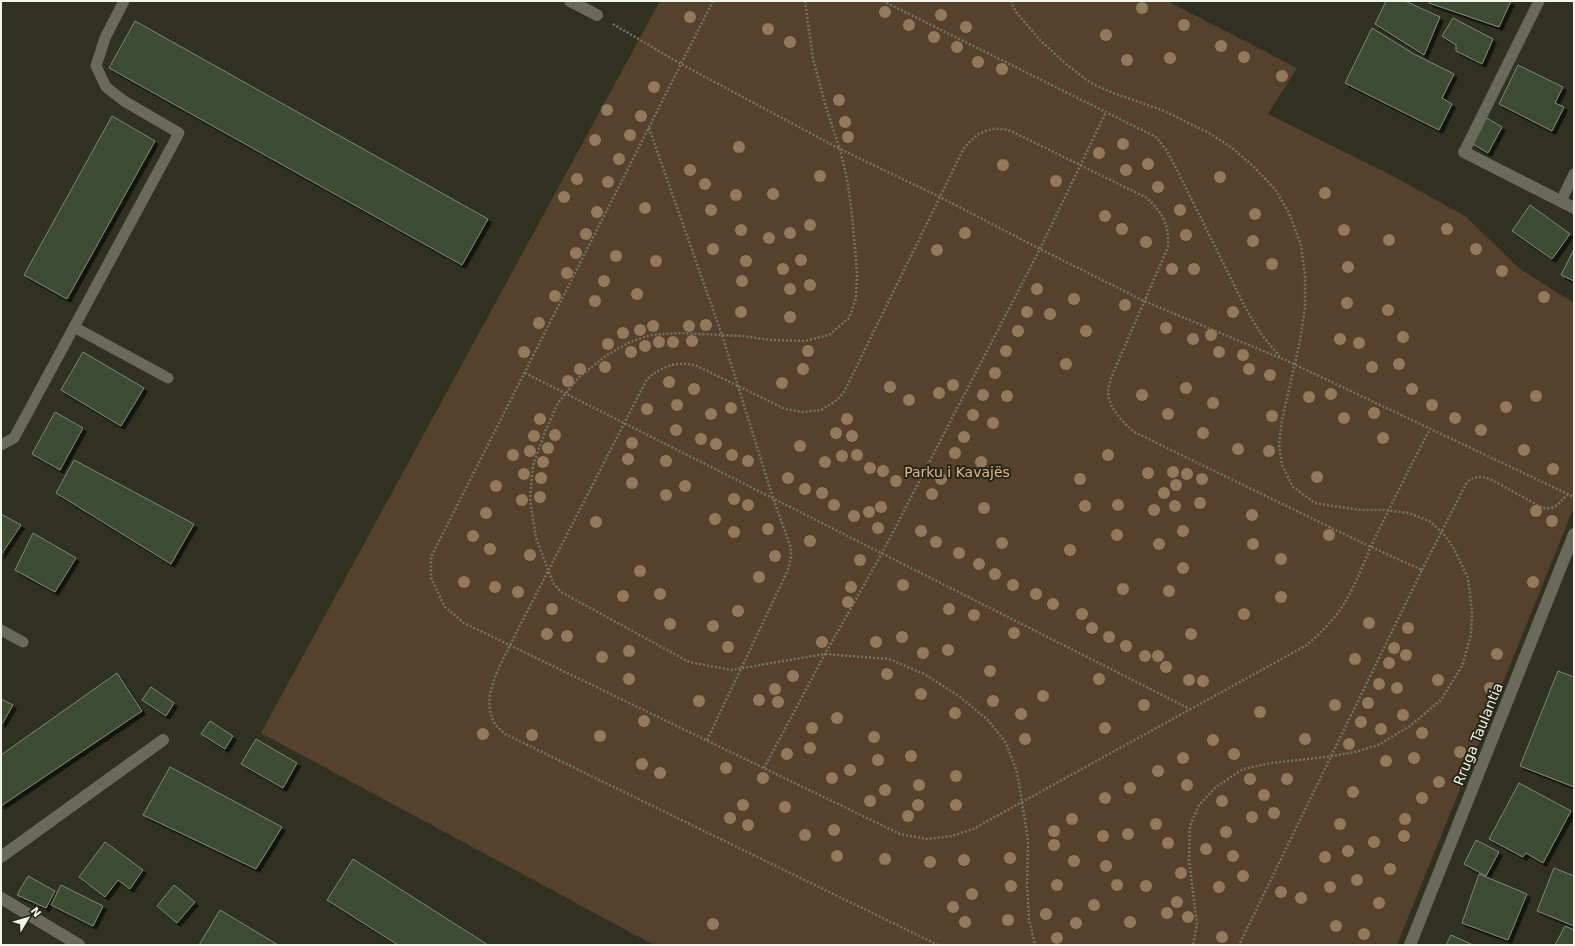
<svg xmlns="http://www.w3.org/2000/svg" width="1575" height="946" font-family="'DejaVu Sans',sans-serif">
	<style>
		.green { fill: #56412d }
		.building { fill: #3d4b31; stroke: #7e8777; filter: url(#shadow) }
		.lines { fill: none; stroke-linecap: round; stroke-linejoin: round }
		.path { stroke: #747467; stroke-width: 2.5; stroke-dasharray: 2 2; stroke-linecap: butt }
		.service { stroke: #696a59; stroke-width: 11 }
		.minor { stroke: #696a59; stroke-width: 12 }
		.tertiary { stroke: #696a59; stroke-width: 12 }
		.tree { fill: #937a5c }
		.labels { text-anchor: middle; stroke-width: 4; stroke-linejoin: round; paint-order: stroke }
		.park-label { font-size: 14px; fill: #e3b58c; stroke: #272718 }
		.street-label { font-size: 14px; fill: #f3f4ea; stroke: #272718 }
	</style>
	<defs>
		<filter id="shadow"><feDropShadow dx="3.5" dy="3.5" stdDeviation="0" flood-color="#0009"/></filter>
	</defs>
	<rect width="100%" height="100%" fill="#313122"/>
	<path class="green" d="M660,1H1167L1297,68L1268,114L1389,174L1465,216L1520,269L1574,303V507L1397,945H654L261,733Z"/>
	<g class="building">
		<path d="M1386,1H1405L1440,17L1424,55L1375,24Z"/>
		<path d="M1430,1H1511L1499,27L1429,3Z"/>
		<path d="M1453,18L1493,39L1482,64L1456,51V45L1442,36Z"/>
		<path d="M135,21L488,219L462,265L109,68Z"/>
		<path d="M1372,28L1414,54L1454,74L1442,98L1452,104L1439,130L1345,83Z"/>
		<path d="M1518,65L1563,87L1555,103L1564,107L1552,131L1499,104Z"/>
		<path d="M112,116L155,141L67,299L24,275Z"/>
		<path d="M1485,117L1502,127L1488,153L1471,143Z"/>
		<path d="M1530,205L1570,234L1552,259L1512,231Z"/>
		<path d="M1574,249V281L1561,275Z"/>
		<path d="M83,352L144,388L121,426L61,390Z"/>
		<path d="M55,412L83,428L60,470L32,454Z"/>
		<path d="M74,460L194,524L171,564L56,493Z"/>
		<path d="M1,514L21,525L1,555Z"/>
		<path d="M33,533L76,558L55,592L15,570Z"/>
		<path d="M1558,671L1574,677V787L1520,766Z"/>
		<path d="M117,673L142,711L1,806V755Z"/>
		<path d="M151,687L174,703L166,716L142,700Z"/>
		<path d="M1,699L13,705L2,724H1Z"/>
		<path d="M210,721L233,736L225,749L201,734Z"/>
		<path d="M256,739L297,763L283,788L241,764Z"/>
		<path d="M170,767L282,827L256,869L143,815Z"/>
		<path d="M1519,783L1571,811L1543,863L1526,853L1523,857L1489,839Z"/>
		<path d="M1476,840L1499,852L1486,876L1464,864Z"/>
		<path d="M105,842L143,870L130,889L118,880L105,897L79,877Z"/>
		<path d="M353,859L488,945H398L327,900Z"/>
		<path d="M1554,868L1574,876V926L1537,911Z"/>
		<path d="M1479,874L1527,894L1508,940L1462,923Z"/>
		<path d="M28,876L55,891L46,908L17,895Z"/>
		<path d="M61,885L103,906L93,926L51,905Z"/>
		<path d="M174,885L195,902L177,923L157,906Z"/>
		<path d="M220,910L278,945H199Z"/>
		<path d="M1565,926L1574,930V945H1555Z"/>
		<path d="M1451,935L1473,945H1446Z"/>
	</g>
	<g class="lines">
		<g class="path">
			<path d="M713,1L431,557V578L445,607L464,623L900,834L927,839L952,836L973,829L1307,645C1320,633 1333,621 1342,607C1356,585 1364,561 1375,538C1393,501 1411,465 1430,429"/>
			<path d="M805,1L813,59L826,107L841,153L848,184L852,215L857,272L856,298L849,318L829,335L805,341L771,340L743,336L680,333L651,335L630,342L607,355L579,377L558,403L545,432L533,465L530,499L536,538L553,583L561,592L689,662L731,670L825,654L889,659L924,674L959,696L988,720L1006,743L1017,772L1028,840L1027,886L1029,919L1035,945"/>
			<path d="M883,1L1156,137L1167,151L1175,166L1244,305L1261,334L1281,358L1574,497"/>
			<path d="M1011,1L1016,12L1040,40L1067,65L1091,83L1113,93L1162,110L1207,132L1231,147L1254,167L1275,189L1289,213L1301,245L1305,275V307L1300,341L1282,420L1279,445L1282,465L1293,487L1315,503L1359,510H1384L1409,513L1429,521L1442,532L1453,547L1468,578L1472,611L1471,635L1462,666L1441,700L1410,726L1378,745L1355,752L1326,757L1271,763L1243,769L1216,787L1199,805L1190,826L1189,860L1197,925L1193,945"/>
			<path d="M613,24L681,64L840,149L940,197L1040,249L1144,301L1280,358"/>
			<path d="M649,128L722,335L773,498L791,548V557L788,570L707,740"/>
			<path d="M525,373L1190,709"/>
			<path d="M1422,570L1467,482C1475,476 1480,476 1490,479L1543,508C1556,510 1560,502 1568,494"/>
			<path d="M764,768L825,654L882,553L1040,249L1106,112"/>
			<path d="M938,945L505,734C501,730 496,727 494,722C481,696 499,669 510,645L647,379C663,366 677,360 697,366L785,409L803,412L821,410L837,400L844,392L964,148C978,132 989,125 1011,131L1147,198C1163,214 1169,224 1168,247L1111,378C1110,383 1108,389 1108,393C1110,410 1123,422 1134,432L1371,547L1422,570L1239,945"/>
		</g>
		<g class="service">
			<path d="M1464,152L1539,1"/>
			<path d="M1561,201L1574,174"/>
			<path d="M74,327L168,378"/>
			<path d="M1,445L14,438L179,133L124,101L106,87L96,66L105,38L124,1"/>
			<path d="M1,630L23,642"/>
		</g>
		<g class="minor">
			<path d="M570,1L597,15"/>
			<path d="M1464,152L1574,208"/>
			<path d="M1,857L163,740"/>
			<path d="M1,898L79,945"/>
		</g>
		<path class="tertiary" d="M1410,945L1574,534"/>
	</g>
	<g class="tree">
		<circle cx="1142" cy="8" r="6"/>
		<circle cx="885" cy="12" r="6"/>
		<circle cx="941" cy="15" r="6"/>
		<circle cx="690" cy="17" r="6"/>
		<circle cx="909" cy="25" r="6"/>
		<circle cx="1184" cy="25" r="6"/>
		<circle cx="966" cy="27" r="6"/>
		<circle cx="768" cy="29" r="6"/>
		<circle cx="1106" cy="35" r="6"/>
		<circle cx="934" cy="37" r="6"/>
		<circle cx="790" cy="42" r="6"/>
		<circle cx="1221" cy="46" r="6"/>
		<circle cx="957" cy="47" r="6"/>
		<circle cx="1244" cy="57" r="6"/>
		<circle cx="1170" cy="58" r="6"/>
		<circle cx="1127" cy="60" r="6"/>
		<circle cx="978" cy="62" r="6"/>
		<circle cx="1002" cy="69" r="6"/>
		<circle cx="1282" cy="76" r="6"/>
		<circle cx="654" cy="87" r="6"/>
		<circle cx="839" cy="100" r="6"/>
		<circle cx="607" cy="110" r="6"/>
		<circle cx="641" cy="116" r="6"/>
		<circle cx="845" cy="122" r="6"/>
		<circle cx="630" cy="135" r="6"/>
		<circle cx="848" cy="137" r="6"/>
		<circle cx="595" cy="140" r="6"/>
		<circle cx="1123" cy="144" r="6"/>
		<circle cx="739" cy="147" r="6"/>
		<circle cx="1099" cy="153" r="6"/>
		<circle cx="619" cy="159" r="6"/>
		<circle cx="1148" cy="164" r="6"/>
		<circle cx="1003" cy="165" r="6"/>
		<circle cx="690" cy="170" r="6"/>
		<circle cx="1126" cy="170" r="6"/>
		<circle cx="820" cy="176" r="6"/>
		<circle cx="1220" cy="177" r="6"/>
		<circle cx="577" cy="179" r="6"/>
		<circle cx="1056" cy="181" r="6"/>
		<circle cx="608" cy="182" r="6"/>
		<circle cx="705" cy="184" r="6"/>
		<circle cx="1158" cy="187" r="6"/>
		<circle cx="1325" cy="193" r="6"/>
		<circle cx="773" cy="194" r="6"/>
		<circle cx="736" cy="195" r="6"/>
		<circle cx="564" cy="197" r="6"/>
		<circle cx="645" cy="208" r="6"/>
		<circle cx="711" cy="210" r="6"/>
		<circle cx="1180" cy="210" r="6"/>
		<circle cx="597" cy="212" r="6"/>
		<circle cx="1255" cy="214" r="6"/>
		<circle cx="1105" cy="216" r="6"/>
		<circle cx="810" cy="225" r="6"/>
		<circle cx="1122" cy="229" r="6"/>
		<circle cx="1447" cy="229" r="6"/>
		<circle cx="741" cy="230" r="6"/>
		<circle cx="1344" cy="230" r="6"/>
		<circle cx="790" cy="233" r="6"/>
		<circle cx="965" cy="233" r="6"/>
		<circle cx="586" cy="234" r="6"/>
		<circle cx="1186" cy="235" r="6"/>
		<circle cx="769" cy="238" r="6"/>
		<circle cx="1389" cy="240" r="6"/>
		<circle cx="1253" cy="241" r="6"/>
		<circle cx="1146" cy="242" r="6"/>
		<circle cx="713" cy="249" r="6"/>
		<circle cx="1476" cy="249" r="6"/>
		<circle cx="937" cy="250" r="6"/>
		<circle cx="576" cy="253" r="6"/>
		<circle cx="616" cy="256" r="6"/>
		<circle cx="801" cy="260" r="6"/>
		<circle cx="656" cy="261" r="6"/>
		<circle cx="746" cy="261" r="6"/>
		<circle cx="1272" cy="264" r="6"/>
		<circle cx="1348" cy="267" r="6"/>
		<circle cx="783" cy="269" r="6"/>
		<circle cx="1172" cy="269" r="6"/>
		<circle cx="1194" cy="269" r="6"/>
		<circle cx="1502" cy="271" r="6"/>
		<circle cx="567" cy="273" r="6"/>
		<circle cx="604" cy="281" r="6"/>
		<circle cx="742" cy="281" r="6"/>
		<circle cx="810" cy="285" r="6"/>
		<circle cx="790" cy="289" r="6"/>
		<circle cx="1037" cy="289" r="6"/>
		<circle cx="637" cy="294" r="6"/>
		<circle cx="555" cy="296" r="6"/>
		<circle cx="1544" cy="297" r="6"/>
		<circle cx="1074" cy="299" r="6"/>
		<circle cx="595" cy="301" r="6"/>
		<circle cx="1347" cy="303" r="6"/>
		<circle cx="1125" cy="305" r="6"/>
		<circle cx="1388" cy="310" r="6"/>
		<circle cx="741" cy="312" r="6"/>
		<circle cx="1027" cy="312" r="6"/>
		<circle cx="1233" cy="312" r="6"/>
		<circle cx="1050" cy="314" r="6"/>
		<circle cx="790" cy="317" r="6"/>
		<circle cx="539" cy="323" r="6"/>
		<circle cx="706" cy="325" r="6"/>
		<circle cx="653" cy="326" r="6"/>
		<circle cx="689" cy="326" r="6"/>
		<circle cx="1166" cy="328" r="6"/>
		<circle cx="640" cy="330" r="6"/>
		<circle cx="1018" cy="331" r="6"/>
		<circle cx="1086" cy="331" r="6"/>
		<circle cx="623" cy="333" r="6"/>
		<circle cx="1211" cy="335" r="6"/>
		<circle cx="1403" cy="337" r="6"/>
		<circle cx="1193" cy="339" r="6"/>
		<circle cx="1340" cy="339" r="6"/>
		<circle cx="692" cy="341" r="6"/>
		<circle cx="659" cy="342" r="6"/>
		<circle cx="673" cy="342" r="6"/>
		<circle cx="1359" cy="343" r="6"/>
		<circle cx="608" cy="344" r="6"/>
		<circle cx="645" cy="346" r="6"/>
		<circle cx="808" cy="351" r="6"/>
		<circle cx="1006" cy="351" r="6"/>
		<circle cx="524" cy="352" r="6"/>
		<circle cx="631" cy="352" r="6"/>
		<circle cx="1219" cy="352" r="6"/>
		<circle cx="1243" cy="355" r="6"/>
		<circle cx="1066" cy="364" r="6"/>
		<circle cx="1399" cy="364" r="6"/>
		<circle cx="605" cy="367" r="6"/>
		<circle cx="1372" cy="367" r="6"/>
		<circle cx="580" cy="369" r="6"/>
		<circle cx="803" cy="369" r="6"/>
		<circle cx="1249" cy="369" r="6"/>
		<circle cx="995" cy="373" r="6"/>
		<circle cx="1270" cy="375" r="6"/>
		<circle cx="568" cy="381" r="6"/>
		<circle cx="669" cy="382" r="6"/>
		<circle cx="782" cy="383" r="6"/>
		<circle cx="953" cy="385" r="6"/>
		<circle cx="890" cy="387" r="6"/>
		<circle cx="1186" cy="388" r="6"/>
		<circle cx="694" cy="389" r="6"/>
		<circle cx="1412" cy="389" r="6"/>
		<circle cx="939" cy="393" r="6"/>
		<circle cx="1331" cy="394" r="6"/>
		<circle cx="983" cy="395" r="6"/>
		<circle cx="1142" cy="395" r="6"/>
		<circle cx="1007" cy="396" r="6"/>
		<circle cx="1536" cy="396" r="6"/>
		<circle cx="1309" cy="397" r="6"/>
		<circle cx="909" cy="400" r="6"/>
		<circle cx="1213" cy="403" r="6"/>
		<circle cx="677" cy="405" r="6"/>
		<circle cx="1432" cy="405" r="6"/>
		<circle cx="1506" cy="407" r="6"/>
		<circle cx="731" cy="408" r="6"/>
		<circle cx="647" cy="409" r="6"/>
		<circle cx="1374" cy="413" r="6"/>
		<circle cx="711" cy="414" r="6"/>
		<circle cx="1168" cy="414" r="6"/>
		<circle cx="973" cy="415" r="6"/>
		<circle cx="1272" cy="416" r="6"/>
		<circle cx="1344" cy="418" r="6"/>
		<circle cx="1455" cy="418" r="6"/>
		<circle cx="540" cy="419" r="6"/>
		<circle cx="847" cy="419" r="6"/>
		<circle cx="993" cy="423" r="6"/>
		<circle cx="676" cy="430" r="6"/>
		<circle cx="1481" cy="430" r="6"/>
		<circle cx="836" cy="433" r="6"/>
		<circle cx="1203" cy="433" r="6"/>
		<circle cx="555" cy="435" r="6"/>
		<circle cx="534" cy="436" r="6"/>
		<circle cx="852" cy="436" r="6"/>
		<circle cx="964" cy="437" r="6"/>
		<circle cx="1383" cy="438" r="6"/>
		<circle cx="701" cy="439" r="6"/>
		<circle cx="632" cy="443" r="6"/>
		<circle cx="716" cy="444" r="6"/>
		<circle cx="800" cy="446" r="6"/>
		<circle cx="548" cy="448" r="6"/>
		<circle cx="1238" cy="449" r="6"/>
		<circle cx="1524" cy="450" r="6"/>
		<circle cx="530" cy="451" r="6"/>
		<circle cx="1269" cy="451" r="6"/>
		<circle cx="955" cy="453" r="6"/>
		<circle cx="513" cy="455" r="6"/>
		<circle cx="732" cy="455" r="6"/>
		<circle cx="857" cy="455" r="6"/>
		<circle cx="1108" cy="455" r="6"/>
		<circle cx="842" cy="456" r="6"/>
		<circle cx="628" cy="459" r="6"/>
		<circle cx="666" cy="461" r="6"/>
		<circle cx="748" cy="461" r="6"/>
		<circle cx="543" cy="462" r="6"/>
		<circle cx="825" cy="462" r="6"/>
		<circle cx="981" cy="462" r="6"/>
		<circle cx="870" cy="468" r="6"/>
		<circle cx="1553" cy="469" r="6"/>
		<circle cx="883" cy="471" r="6"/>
		<circle cx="1173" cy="472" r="6"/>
		<circle cx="1148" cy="473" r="6"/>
		<circle cx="524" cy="474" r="6"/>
		<circle cx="1187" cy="474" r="6"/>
		<circle cx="1317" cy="477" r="6"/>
		<circle cx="541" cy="478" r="6"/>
		<circle cx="788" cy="478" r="6"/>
		<circle cx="941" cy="479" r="6"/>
		<circle cx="1080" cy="479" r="6"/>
		<circle cx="1202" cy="479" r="6"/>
		<circle cx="896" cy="481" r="6"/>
		<circle cx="632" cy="483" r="6"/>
		<circle cx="1176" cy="485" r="6"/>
		<circle cx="496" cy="486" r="6"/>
		<circle cx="685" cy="486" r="6"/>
		<circle cx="805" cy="489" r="6"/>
		<circle cx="822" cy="493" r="6"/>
		<circle cx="1164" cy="493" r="6"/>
		<circle cx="932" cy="494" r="6"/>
		<circle cx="666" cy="495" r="6"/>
		<circle cx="540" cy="497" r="6"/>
		<circle cx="734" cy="499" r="6"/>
		<circle cx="522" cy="500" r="6"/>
		<circle cx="1200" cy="503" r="6"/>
		<circle cx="748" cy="505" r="6"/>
		<circle cx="834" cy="505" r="6"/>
		<circle cx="1118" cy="505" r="6"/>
		<circle cx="1085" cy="506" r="6"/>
		<circle cx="1175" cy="506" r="6"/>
		<circle cx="881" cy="507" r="6"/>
		<circle cx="984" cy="508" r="6"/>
		<circle cx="1154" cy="510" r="6"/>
		<circle cx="1536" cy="511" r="6"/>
		<circle cx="869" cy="512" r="6"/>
		<circle cx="486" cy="513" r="6"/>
		<circle cx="1252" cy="515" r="6"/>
		<circle cx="854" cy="516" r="6"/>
		<circle cx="715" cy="519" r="6"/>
		<circle cx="1552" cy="521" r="6"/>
		<circle cx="596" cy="522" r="6"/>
		<circle cx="878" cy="528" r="6"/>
		<circle cx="768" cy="529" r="6"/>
		<circle cx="921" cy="531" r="6"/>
		<circle cx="1183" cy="531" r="6"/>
		<circle cx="734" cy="532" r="6"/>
		<circle cx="1117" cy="535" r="6"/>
		<circle cx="1329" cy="535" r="6"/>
		<circle cx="473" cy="536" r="6"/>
		<circle cx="810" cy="541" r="6"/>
		<circle cx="936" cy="542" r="6"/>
		<circle cx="1002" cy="543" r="6"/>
		<circle cx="1159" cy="544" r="6"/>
		<circle cx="1253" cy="544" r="6"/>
		<circle cx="490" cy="549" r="6"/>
		<circle cx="1070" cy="550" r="6"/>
		<circle cx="959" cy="553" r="6"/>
		<circle cx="530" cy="555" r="6"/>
		<circle cx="775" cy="556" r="6"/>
		<circle cx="1281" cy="559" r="6"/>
		<circle cx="860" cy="560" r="6"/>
		<circle cx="979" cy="564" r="6"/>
		<circle cx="1183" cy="568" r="6"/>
		<circle cx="640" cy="571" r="6"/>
		<circle cx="995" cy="574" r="6"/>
		<circle cx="759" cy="577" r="6"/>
		<circle cx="464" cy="582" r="6"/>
		<circle cx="1533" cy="582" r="6"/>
		<circle cx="903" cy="585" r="6"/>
		<circle cx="1013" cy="585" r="6"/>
		<circle cx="495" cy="587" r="6"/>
		<circle cx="851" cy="587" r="6"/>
		<circle cx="1123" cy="589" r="6"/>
		<circle cx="1169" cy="591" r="6"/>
		<circle cx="518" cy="592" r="6"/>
		<circle cx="660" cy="594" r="6"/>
		<circle cx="1036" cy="594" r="6"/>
		<circle cx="623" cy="596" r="6"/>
		<circle cx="1281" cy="597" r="6"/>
		<circle cx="848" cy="602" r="6"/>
		<circle cx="1053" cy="604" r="6"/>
		<circle cx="552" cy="609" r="6"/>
		<circle cx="949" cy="609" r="6"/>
		<circle cx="738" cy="611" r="6"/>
		<circle cx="1082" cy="614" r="6"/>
		<circle cx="1244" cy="614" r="6"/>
		<circle cx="974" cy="615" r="6"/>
		<circle cx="1369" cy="623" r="6"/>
		<circle cx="670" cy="624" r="6"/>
		<circle cx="713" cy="626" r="6"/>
		<circle cx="1092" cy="628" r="6"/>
		<circle cx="1408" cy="628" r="6"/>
		<circle cx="1014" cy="633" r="6"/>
		<circle cx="547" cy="634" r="6"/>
		<circle cx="1191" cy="634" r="6"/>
		<circle cx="567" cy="636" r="6"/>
		<circle cx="902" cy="637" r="6"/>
		<circle cx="1109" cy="637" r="6"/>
		<circle cx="822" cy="642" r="6"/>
		<circle cx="876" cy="642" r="6"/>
		<circle cx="1126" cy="646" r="6"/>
		<circle cx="728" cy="647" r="6"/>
		<circle cx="1394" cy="648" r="6"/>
		<circle cx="948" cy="650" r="6"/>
		<circle cx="629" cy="651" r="6"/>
		<circle cx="923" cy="653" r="6"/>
		<circle cx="1497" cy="654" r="6"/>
		<circle cx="1406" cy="655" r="6"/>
		<circle cx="1145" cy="656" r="6"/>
		<circle cx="1158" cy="656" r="6"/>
		<circle cx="602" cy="657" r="6"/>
		<circle cx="1355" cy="659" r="6"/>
		<circle cx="1389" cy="663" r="6"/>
		<circle cx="1166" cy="667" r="6"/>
		<circle cx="990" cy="671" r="6"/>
		<circle cx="887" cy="674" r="6"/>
		<circle cx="793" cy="676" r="6"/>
		<circle cx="629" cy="679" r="6"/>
		<circle cx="1099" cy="679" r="6"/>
		<circle cx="1189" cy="680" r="6"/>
		<circle cx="1438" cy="680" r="6"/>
		<circle cx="1203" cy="681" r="6"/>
		<circle cx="1379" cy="684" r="6"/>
		<circle cx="1397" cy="688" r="6"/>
		<circle cx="1490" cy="688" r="6"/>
		<circle cx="775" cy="689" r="6"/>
		<circle cx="921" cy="694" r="6"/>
		<circle cx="1043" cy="696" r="6"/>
		<circle cx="759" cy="700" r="6"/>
		<circle cx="699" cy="701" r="6"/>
		<circle cx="993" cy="701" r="6"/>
		<circle cx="778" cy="702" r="6"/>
		<circle cx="1368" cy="703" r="6"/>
		<circle cx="1144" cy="705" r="6"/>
		<circle cx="1335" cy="705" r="6"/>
		<circle cx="1260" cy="712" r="6"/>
		<circle cx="955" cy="713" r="6"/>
		<circle cx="1021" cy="714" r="6"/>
		<circle cx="1403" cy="715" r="6"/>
		<circle cx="837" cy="718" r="6"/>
		<circle cx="644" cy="721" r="6"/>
		<circle cx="1361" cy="722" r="6"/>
		<circle cx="812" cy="728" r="6"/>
		<circle cx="1105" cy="728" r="6"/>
		<circle cx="1381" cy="729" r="6"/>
		<circle cx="1422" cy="733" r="6"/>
		<circle cx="483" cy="734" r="6"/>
		<circle cx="532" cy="735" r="6"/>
		<circle cx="600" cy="736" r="6"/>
		<circle cx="874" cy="737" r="6"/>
		<circle cx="1025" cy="739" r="6"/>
		<circle cx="1305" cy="739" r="6"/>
		<circle cx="1213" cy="740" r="6"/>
		<circle cx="1349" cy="744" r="6"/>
		<circle cx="810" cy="748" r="6"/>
		<circle cx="1460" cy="752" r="6"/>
		<circle cx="787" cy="754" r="6"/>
		<circle cx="1234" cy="754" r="6"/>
		<circle cx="911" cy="756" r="6"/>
		<circle cx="1183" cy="758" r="6"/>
		<circle cx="1414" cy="758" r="6"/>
		<circle cx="878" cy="760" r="6"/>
		<circle cx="1386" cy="761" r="6"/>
		<circle cx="642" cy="764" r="6"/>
		<circle cx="726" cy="768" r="6"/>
		<circle cx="850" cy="770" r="6"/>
		<circle cx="1158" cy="771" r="6"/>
		<circle cx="660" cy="773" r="6"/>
		<circle cx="956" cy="776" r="6"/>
		<circle cx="763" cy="778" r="6"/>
		<circle cx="832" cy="778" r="6"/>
		<circle cx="1250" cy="779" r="6"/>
		<circle cx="1287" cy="779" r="6"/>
		<circle cx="1439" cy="782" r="6"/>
		<circle cx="919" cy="785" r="6"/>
		<circle cx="1187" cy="785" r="6"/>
		<circle cx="1130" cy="788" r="6"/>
		<circle cx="885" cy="790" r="6"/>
		<circle cx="1353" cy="792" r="6"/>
		<circle cx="1264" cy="795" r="6"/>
		<circle cx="1105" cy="798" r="6"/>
		<circle cx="1422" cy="798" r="6"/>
		<circle cx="870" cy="801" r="6"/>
		<circle cx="1222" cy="801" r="6"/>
		<circle cx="743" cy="805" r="6"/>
		<circle cx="918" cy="805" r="6"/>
		<circle cx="956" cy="805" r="6"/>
		<circle cx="785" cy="807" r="6"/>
		<circle cx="1274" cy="813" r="6"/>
		<circle cx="908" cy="816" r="6"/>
		<circle cx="1252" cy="817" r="6"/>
		<circle cx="730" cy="818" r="6"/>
		<circle cx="1072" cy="819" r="6"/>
		<circle cx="1405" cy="819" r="6"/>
		<circle cx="1156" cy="824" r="6"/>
		<circle cx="1340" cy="824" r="6"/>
		<circle cx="748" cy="825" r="6"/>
		<circle cx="834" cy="830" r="6"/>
		<circle cx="1054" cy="831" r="6"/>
		<circle cx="1226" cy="832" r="6"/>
		<circle cx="1128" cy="834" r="6"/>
		<circle cx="805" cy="835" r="6"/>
		<circle cx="1103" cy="836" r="6"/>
		<circle cx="1404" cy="836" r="6"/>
		<circle cx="1374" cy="842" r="6"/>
		<circle cx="1168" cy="843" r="6"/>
		<circle cx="1054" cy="845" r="6"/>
		<circle cx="1206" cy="849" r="6"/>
		<circle cx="1348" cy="851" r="6"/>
		<circle cx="837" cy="856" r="6"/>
		<circle cx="1233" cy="856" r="6"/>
		<circle cx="1325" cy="857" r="6"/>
		<circle cx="1010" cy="858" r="6"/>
		<circle cx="885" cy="859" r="6"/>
		<circle cx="964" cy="860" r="6"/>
		<circle cx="1074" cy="861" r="6"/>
		<circle cx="930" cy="862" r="6"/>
		<circle cx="1106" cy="866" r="6"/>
		<circle cx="1390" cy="869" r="6"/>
		<circle cx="1181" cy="873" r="6"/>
		<circle cx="1243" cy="876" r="6"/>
		<circle cx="1357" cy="880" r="6"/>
		<circle cx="1057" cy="885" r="6"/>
		<circle cx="1117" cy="885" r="6"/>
		<circle cx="1011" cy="886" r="6"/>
		<circle cx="1146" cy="886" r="6"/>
		<circle cx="1219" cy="887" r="6"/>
		<circle cx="1330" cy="887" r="6"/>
		<circle cx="1281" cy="892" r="6"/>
		<circle cx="972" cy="894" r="6"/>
		<circle cx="1301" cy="898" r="6"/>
		<circle cx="1177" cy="902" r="6"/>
		<circle cx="1379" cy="903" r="6"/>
		<circle cx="1094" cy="905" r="6"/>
		<circle cx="953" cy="907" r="6"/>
		<circle cx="1167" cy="913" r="6"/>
		<circle cx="1046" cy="914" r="6"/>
		<circle cx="1188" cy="917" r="6"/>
		<circle cx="1008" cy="920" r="6"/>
		<circle cx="965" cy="922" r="6"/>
		<circle cx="1130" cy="922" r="6"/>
		<circle cx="1076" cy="923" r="6"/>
		<circle cx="713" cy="924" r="6"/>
		<circle cx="1336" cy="926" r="6"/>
		<circle cx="1364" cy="934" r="6"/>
		<circle cx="1222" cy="937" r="6"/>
		<circle cx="1057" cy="938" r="6"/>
	</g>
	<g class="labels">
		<g class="park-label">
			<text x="957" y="477">Parku i Kavajës</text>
		</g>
		<g class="street-label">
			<text transform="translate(1478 734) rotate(-68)" y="5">Rruga Taulantia</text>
		</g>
	</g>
	<rect width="1575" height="946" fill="none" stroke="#f3f4ea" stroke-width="4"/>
	<g transform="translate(28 918) rotate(52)" stroke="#272718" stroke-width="3" paint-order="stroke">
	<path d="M0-3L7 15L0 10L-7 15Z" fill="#f3f4ea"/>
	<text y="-6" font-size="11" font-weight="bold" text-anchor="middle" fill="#f3f4ea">N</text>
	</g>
</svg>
